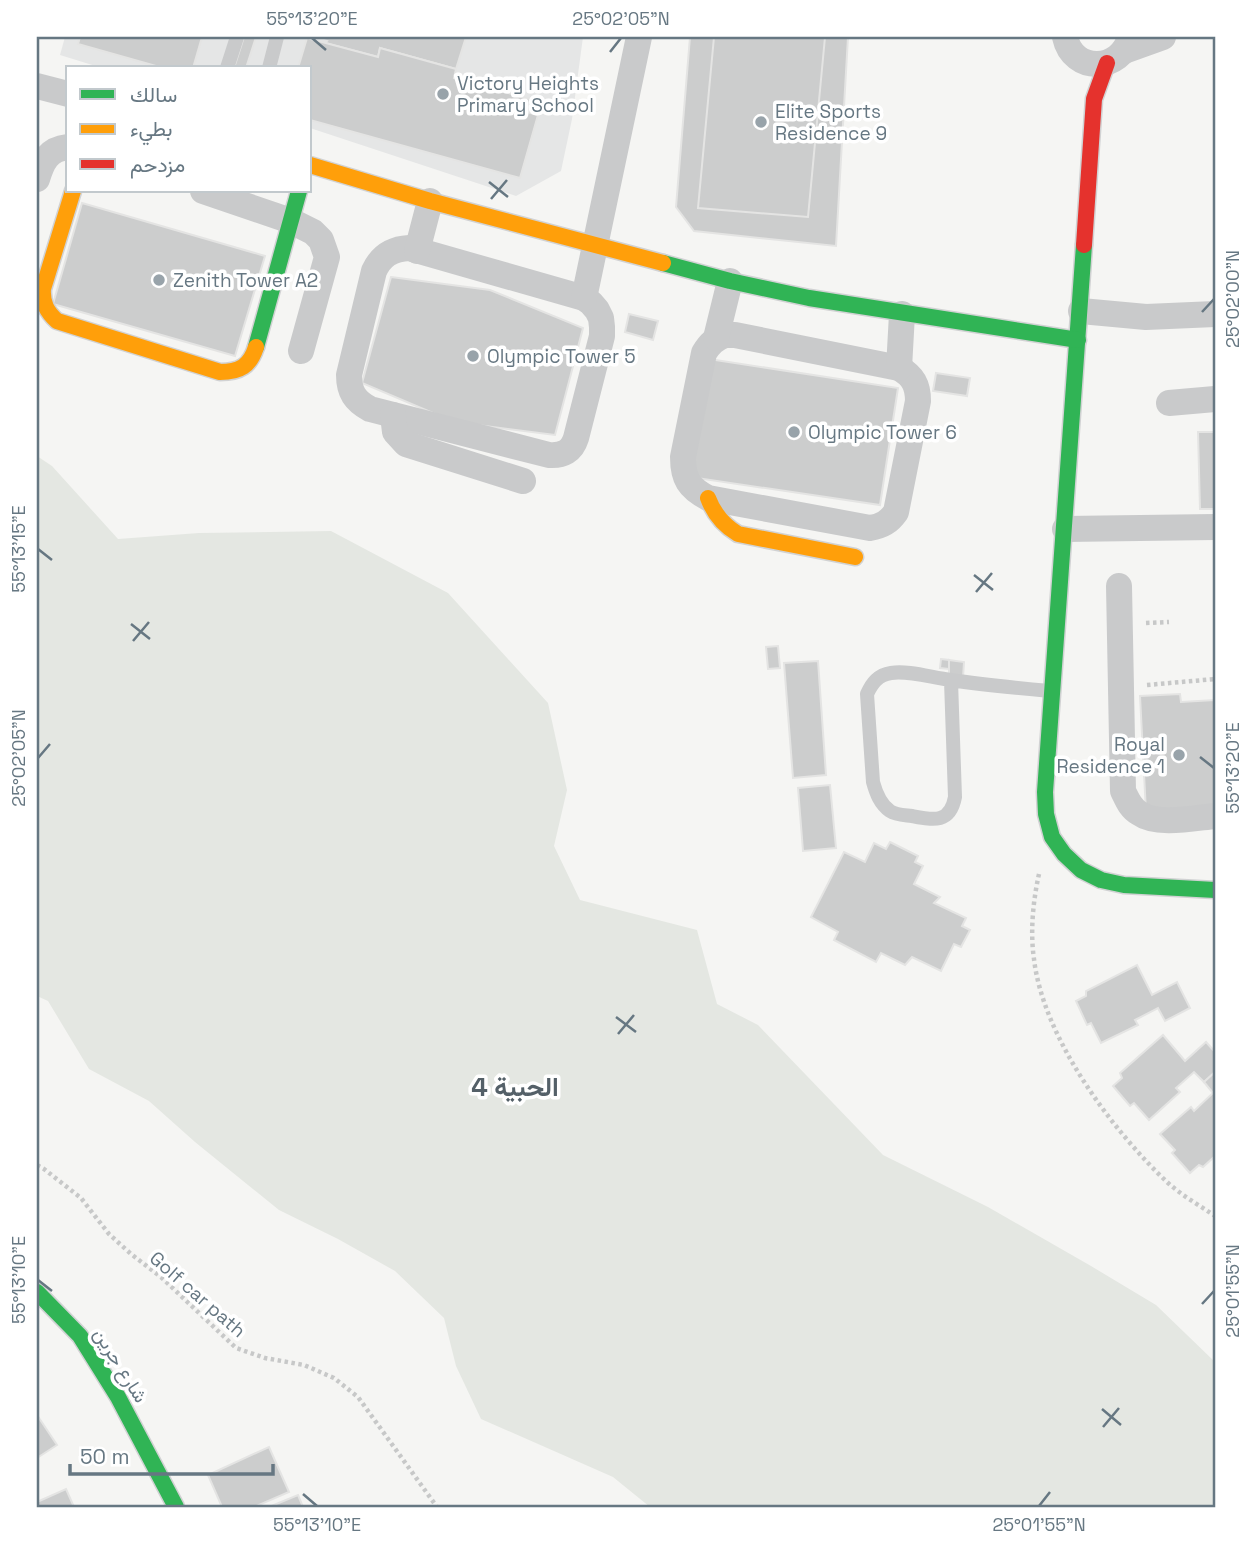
<svg xmlns="http://www.w3.org/2000/svg" width="1252" height="1544" font-family="'Space Grotesk',Vazirmatn,sans-serif">
	<style>
		.built { fill: #e5e6e6 }
		.green { fill: #e4e7e2 }
		.building { fill: #cccdcd; stroke: #e4e4e3; stroke-width: 2 }
		.lines { fill: none; stroke-linecap: round; stroke-linejoin: round }
		.fast-casing { stroke: #d1d2d3; stroke-width: 19 }
		.slow-casing { stroke: #d1d2d3; stroke-width: 19 }
		.jam-casing { stroke: #d1d2d3; stroke-width: 19 }
		.path { stroke: #c7c8c8; stroke-width: 4.5; stroke-dasharray: 3.5 3.5; stroke-linecap: butt }
		.lane { stroke: #c9cacb; stroke-width: 14 }
		.street { stroke: #c9cacb; stroke-width: 26 }
		.fast { stroke: #30b455; stroke-width: 16 }
		.slow { stroke: #ff9f0a; stroke-width: 16 }
		.jam { stroke: #e5322d; stroke-width: 16 }
		.ticks { fill: none; stroke: #667782; stroke-width: 2.5 }
		.poi-dot { fill: #98a3aa; stroke: #fff; stroke-width: 2.5 }
		.labels { text-anchor: middle; stroke-width: 7; stroke-linejoin: round; paint-order: stroke }
		.poi-label { font-size: 19px; fill: #667782; stroke: #fff; text-anchor: start }
		.street-label { font-size: 19px; fill: #667782; stroke: #fff }
		.district-label { font-size: 26px; font-weight: bold; fill: #546068; stroke: #fff }
		.neatline { fill: none; stroke: #667782; stroke-width: 2.5 }
		.ticks-label { font-size: 18px; text-anchor: middle; fill: #667782 }
	</style>
	<rect width="100%" height="100%" fill="#f5f5f3"/>
	<path class="built" d="M65,37H583L572,119L561,171L516,196L310,128V68H102L60,55Z"/>
	<path class="green" d="M37,456L52,466L118,539L199,533L331,531L448,593L548,703L567,790L554,846L580,900L697,930L717,1004L758,1025L883,1155L988,1207L1091,1266L1156,1305L1215,1362V1507H650L613,1477L481,1419L456,1366L444,1318L395,1271L338,1239L279,1210L195,1142L149,1101L89,1069L48,1001L37,996Z"/>
	<g class="building">
		<path d="M80,37H202L193,68H163L78,44Z"/>
		<path d="M244,37H256L246,68H234Z"/>
		<path d="M314,37H466L456,69L380,48L378,57L325,43L327,41Z"/>
		<path d="M690,37H848L836,246L694,231L676,207Z"/>
		<path d="M714,37H825L808,217L698,208Z"/>
		<path d="M307,38L378,57L380,48L456,69L454,78L530,99L527,112L538,115L520,178L310,120V68H298Z"/>
		<path d="M82,203L265,256L235,356L53,304Z"/>
		<path d="M391,277L490,290L583,328L555,435L454,422L362,383Z"/>
		<path d="M629,314L658,321L653,340L625,332Z"/>
		<path d="M709,359L898,388L880,505L690,477Z"/>
		<path d="M936,373L970,378L967,396L933,391Z"/>
		<path d="M1198,432H1215V509H1200Z"/>
		<path d="M778,646L780,668L768,669L766,647Z"/>
		<path d="M941,659L949,660V669L940,668Z"/>
		<path d="M949,660L964,662L963,678H949Z"/>
		<path d="M818,661L826,775L793,778L784,663Z"/>
		<path d="M1180,694L1181,702L1215,700V808L1146,812L1140,696Z"/>
		<path d="M830,785L836,848L803,851L798,788Z"/>
		<path d="M890,842L918,856L915,862L923,866L914,884L940,897L934,903L966,918L962,926L970,930L961,947L954,944L941,971L912,957L905,965L881,953L876,962L834,940L838,932L811,917L844,852L865,862L874,843L886,849Z"/>
		<path d="M1137,965L1152,995L1177,982L1190,1008L1165,1021L1158,1008L1135,1020L1138,1025L1101,1043L1091,1023L1087,1025L1076,1001L1086,996V991Z"/>
		<path d="M1163,1035L1185,1061L1206,1042L1215,1052V1072L1204,1082L1194,1072L1176,1088L1180,1092L1149,1120L1134,1103L1130,1106L1113,1086L1122,1078L1120,1073Z"/>
		<path d="M1215,1072V1156L1203,1167L1199,1165L1190,1173L1172,1153L1175,1150L1160,1134L1191,1107L1194,1111L1213,1093L1204,1082Z"/>
		<path d="M37,1415L57,1445L37,1458Z"/>
		<path d="M269,1447L289,1492L254,1507H222L208,1475Z"/>
		<path d="M66,1489L74,1507H37V1502Z"/>
		<path d="M298,1495L303,1507H269Z"/>
	</g>
	<g class="lines">
		<defs>
			<g id="fast">
				<path d="M1084,245L1045,792L1046,814L1052,837L1064,854L1081,870L1101,880L1124,885L1215,890"/>
				<path d="M663,263L730,281L809,298L1078,340"/>
				<path d="M256,347L299,191"/>
				<path d="M37,1292L80,1336L118,1397L176,1507"/>
			</g>
			<g id="slow">
				<path d="M310,165L430,201L663,263"/>
				<path d="M73,191L43,289C42,303 47,312 57,321L220,372C240,372 250,366 256,347"/>
				<path d="M708,498C714,514 723,525 738,534L855,557"/>
			</g>
			<path id="jam" d="M1084,245L1094,99L1107,63"/>
		</defs>
		<use href="#fast" class="fast-casing"/>
		<use href="#slow" class="slow-casing"/>
		<use href="#jam" class="jam-casing"/>
		<g class="path">
			<path d="M1146,623L1169,622"/>
			<path d="M1147,685L1215,679"/>
			<path d="M1039,874C1033,901 1030,932 1034,959C1043,1037 1111,1129 1167,1182C1181,1195 1199,1205 1215,1216"/>
			<path d="M37,1165L44,1169L81,1198L109,1234L131,1254L161,1277L236,1348L265,1358L304,1365L334,1378L358,1397L437,1507"/>
		</g>
		<g class="lane">
			<path d="M227,68L237,37"/>
			<path d="M269,68L277,37"/>
			<path d="M951,681L955,797C950,824 933,820 912,816C905,815 896,815 890,811C880,804 876,793 873,782L867,694C872,683 878,675 891,673C908,670 933,678 951,680C984,685 1017,688 1050,691"/>
		</g>
		<g class="street">
			<path d="M1065,37C1073,74 1121,72 1130,37"/>
			<path d="M1124,51L1163,37"/>
			<path d="M37,86L68,94"/>
			<path d="M37,179C42,162 48,149 68,147"/>
			<path d="M203,191L291,221L313,232L321,240L327,257L301,351"/>
			<path d="M409,248L584,298L591,303L597,310L601,318L602,327V336L576,438C572,451 563,456 549,455L370,409C355,401 349,392 349,375L374,271C381,256 391,249 409,248Z"/>
			<path d="M417,251L430,201"/>
			<path d="M584,298L639,37"/>
			<path d="M1081,311L1146,317L1215,314"/>
			<path d="M725,335H735L899,368C913,376 918,385 918,401L896,512C889,522 882,526 870,528L708,498C689,488 683,479 683,457L704,353C710,343 715,339 725,335Z"/>
			<path d="M716,338L730,281"/>
			<path d="M899,368L902,314"/>
			<path d="M1169,403L1215,399"/>
			<path d="M393,415L395,432L406,444L523,481"/>
			<path d="M1065,529L1215,527"/>
			<path d="M1119,586L1123,791C1127,799 1130,808 1139,813C1157,826 1194,818 1215,816"/>
		</g>
		<use href="#fast" class="fast"/>
		<use href="#slow" class="slow"/>
		<use href="#jam" class="jam"/>
	</g>
	<path class="ticks" d="M312,38L326,50M610,52L621,38M489,182L508,197M491,199L507,180M1202,312L1214,299M38,549L52,560M974,575L993,590M976,592L992,573M131,624L150,639M133,641L149,622M1200,757L1214,768M38,758L50,744M616,1017L636,1032M618,1034L634,1015M38,1280L52,1291M1202,1304L1214,1291M1102,1409L1121,1425M1103,1427L1119,1408M303,1494L317,1506M1039,1506L1050,1492"/>
	<g class="poi-dot">
		<circle cx="443" cy="94" r="7"/>
		<circle cx="761" cy="122" r="7"/>
		<circle cx="159" cy="280" r="7"/>
		<circle cx="473" cy="356" r="7"/>
		<circle cx="794" cy="432" r="7"/>
		<circle cx="1179" cy="755" r="7"/>
	</g>
	<g class="labels">
		<g class="poi-label">
			<text x="457" y="90">Victory Heights<tspan x="457" dy="22">Primary School</tspan></text>
			<text x="775" y="118">Elite Sports<tspan x="775" dy="22">Residence 9</tspan></text>
			<text x="173" y="287">Zenith Tower A2</text>
			<text x="487" y="363">Olympic Tower 5</text>
			<text x="808" y="439">Olympic Tower 6</text>
			<text x="1165" y="751" text-anchor="end">Royal<tspan x="1165" dy="22">Residence 1</tspan></text>
		</g>
		<g class="street-label">
			<text transform="translate(198 1294) rotate(41)" y="7">Golf car path</text>
			<text transform="translate(121 1365) rotate(58)" y="7">شارع جرين</text>
		</g>
		<g class="district-label">
			<text x="515" y="1096">الحبية 4</text>
		</g>
	</g>
	<rect width="1252" height="1544" fill="none" stroke="#ffffff" stroke-width="77"/>
	<rect x="66" y="66" width="245" height="126" fill="#ffffff" stroke="#c2c9cd" stroke-width="2"/>
	<rect x="80" y="89" width="35" height="10" fill="#30b455" stroke="#c2c9cd" stroke-width="2"/>
	<text x="130" y="102" font-size="21" fill="#667782">سالك</text>
	<rect x="80" y="124" width="35" height="10" fill="#ff9f0a" stroke="#c2c9cd" stroke-width="2"/>
	<text x="130" y="136" font-size="21" fill="#667782">بطيء</text>
	<rect x="80" y="159" width="35" height="10" fill="#e5322d" stroke="#c2c9cd" stroke-width="2"/>
	<text x="130" y="172" font-size="21" fill="#667782">مزدحم</text>
	<path d="M70 1464v10h203v-10" fill="none" stroke="#667782" stroke-width="3.5"/>
	<text x="80" y="1464" font-size="21" fill="#667782" stroke="#ffffff" stroke-width="5" paint-order="stroke">50 m</text>
	<rect x="38" y="38" width="1176" height="1468" class="neatline"/>
	<g class="ticks-label">
		<text x="312" y="25">55°13'20"E</text>
		<text x="621" y="25">25°02'05"N</text>
		<text transform="translate(1233 299) rotate(-90)" y="6">25°02'00"N</text>
		<text transform="translate(19 549) rotate(-90)" y="6">55°13'15"E</text>
		<text transform="translate(19 758) rotate(-90)" y="6">25°02'05"N</text>
		<text transform="translate(1233 768) rotate(-90)" y="6">55°13'20"E</text>
		<text transform="translate(19 1280) rotate(-90)" y="6">55°13'10"E</text>
		<text transform="translate(1233 1291) rotate(-90)" y="6">25°01'55"N</text>
		<text x="317" y="1531">55°13'10"E</text>
		<text x="1039" y="1531">25°01'55"N</text>
	</g>
</svg>
